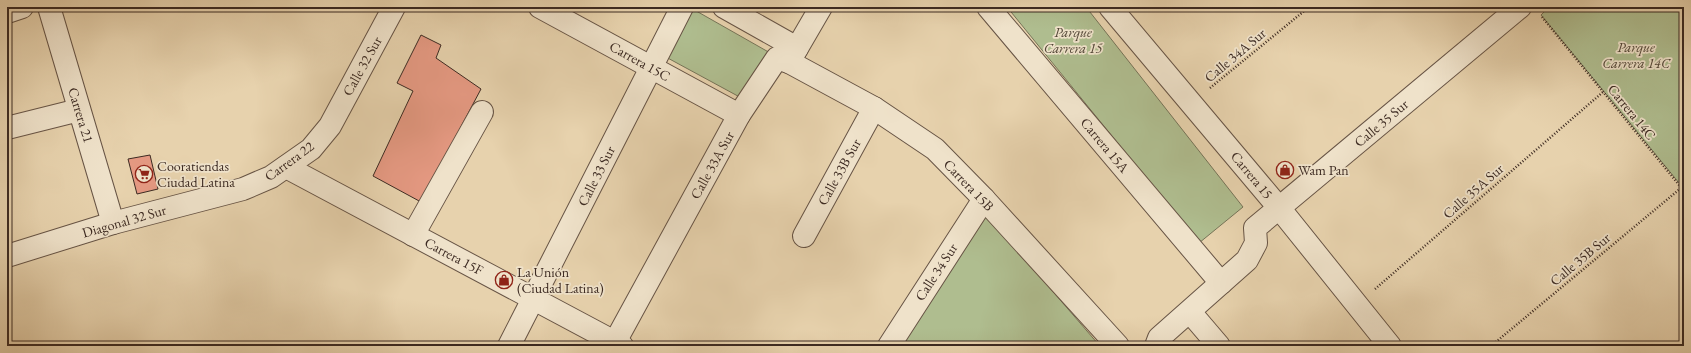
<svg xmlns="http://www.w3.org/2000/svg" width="1691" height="353" font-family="'EB Garamond',serif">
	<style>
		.green { fill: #afbd8f; stroke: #767458 }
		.building { fill: #e59982; stroke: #3c2a22 }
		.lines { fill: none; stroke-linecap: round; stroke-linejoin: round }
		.minor-casing { stroke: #675445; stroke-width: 24 }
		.path { stroke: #3c2a22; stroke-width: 2.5; stroke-dasharray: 1 2; stroke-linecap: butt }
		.minor { stroke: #efe2ca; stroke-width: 22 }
		.labels { text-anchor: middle; stroke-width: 3.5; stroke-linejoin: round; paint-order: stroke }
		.park-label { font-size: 14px; font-style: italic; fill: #534738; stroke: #efe2ca }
		.street-label { font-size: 14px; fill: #3c2a22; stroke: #efe2ca }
		.poi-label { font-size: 14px; fill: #3c2a22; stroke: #efe2ca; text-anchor: start }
	</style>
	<rect width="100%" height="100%" fill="#e7d2ad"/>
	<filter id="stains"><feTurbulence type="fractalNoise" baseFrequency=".005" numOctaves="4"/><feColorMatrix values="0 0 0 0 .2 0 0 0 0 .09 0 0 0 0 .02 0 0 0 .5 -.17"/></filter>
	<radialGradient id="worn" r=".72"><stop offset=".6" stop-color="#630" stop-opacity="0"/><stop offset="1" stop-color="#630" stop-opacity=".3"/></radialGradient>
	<g class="green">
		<path d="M1007,7H1086L1243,207L1199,243Z"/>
		<path d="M1549,7H1684V189L1541,15Z"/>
		<path d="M691,8L772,54L747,101L664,56Z"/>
		<path d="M987,215L1099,345L1098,346H899Z"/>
	</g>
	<g class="building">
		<path d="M421,35L441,45L436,58L481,89L421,202L373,176L413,91L397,83Z"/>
		<path d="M150,155L158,189L137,194L128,159Z"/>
	</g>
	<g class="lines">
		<defs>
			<g id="minor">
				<path d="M49,7L113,223"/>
				<path d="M540,7L739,115"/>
				<path d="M724,7L797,48"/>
				<path d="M988,7L1221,283"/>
				<path d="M1110,7L1280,209L1390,346"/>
				<path d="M7,12L22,7"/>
				<path d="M789,62L874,108L935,149L984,199L1118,346"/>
				<path d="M7,128L79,110"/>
				<path d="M286,167L622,346"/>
				<path d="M413,235L482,112"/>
				<path d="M804,236L874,108"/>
				<path d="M7,256L113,223L243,189L271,177L311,149L330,126L394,7"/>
				<path d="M1190,312L1219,346"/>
				<path d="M615,342L739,115L777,58L789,62L821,7"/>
				<path d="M509,346L682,7"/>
				<path d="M889,346L984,199"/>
				<path d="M1156,346L1159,338L1247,260L1256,243L1255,228L1520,7"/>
			</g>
		</defs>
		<use href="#minor" class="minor-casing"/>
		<g class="path">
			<path d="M1542,17L1684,191"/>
			<path d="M1210,88L1309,7"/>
			<path d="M1375,289L1603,92"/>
			<path d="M1491,346L1681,188"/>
			<path d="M1678,346L1684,341"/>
		</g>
		<use href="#minor" class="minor"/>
	</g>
	<defs>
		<symbol id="shop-ring" viewBox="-11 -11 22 22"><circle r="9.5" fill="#efe2ca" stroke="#8f2418" stroke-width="1.5"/><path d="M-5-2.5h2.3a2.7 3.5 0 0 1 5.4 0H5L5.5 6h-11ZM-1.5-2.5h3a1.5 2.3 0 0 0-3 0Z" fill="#8f2418"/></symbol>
		<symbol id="supermarket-ring" viewBox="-11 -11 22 22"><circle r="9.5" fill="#efe2ca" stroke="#8f2418" stroke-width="1.5"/><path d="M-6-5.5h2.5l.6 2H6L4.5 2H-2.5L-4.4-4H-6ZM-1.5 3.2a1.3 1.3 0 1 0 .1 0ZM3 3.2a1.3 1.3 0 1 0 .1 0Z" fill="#8f2418"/></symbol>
	</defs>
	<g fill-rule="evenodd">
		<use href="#shop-ring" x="1275" y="160" width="20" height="20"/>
		<use href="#supermarket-ring" x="134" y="164" width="20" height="20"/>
		<use href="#shop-ring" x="494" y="270" width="20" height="20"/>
	</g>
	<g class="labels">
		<g class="park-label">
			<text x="1073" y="37">Parque<tspan x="1073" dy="16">Carrera 15</tspan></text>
			<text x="1636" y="52">Parque<tspan x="1636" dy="16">Carrera 14C</tspan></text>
		</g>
		<g class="street-label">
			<text transform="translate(1235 55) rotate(-40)" y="5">Calle 34A Sur</text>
			<text transform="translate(640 61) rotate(29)" y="5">Carrera 15C</text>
			<text transform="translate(362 66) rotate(-61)" y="5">Calle 32 Sur</text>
			<text transform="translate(1632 112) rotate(51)" y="5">Carrera 14C</text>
			<text transform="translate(81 115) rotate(73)" y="5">Carrera 21</text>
			<text transform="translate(1381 123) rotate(-40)" y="5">Calle 35 Sur</text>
			<text transform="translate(1105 145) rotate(50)" y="5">Carrera 15A</text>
			<text transform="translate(289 161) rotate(-36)" y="5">Carrera 22</text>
			<text transform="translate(712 165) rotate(-61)" y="5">Calle 33A Sur</text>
			<text transform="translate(839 172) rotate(-61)" y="5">Calle 33B Sur</text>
			<text transform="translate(1252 175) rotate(50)" y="5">Carrera 15</text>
			<text transform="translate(596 176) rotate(-63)" y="5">Calle 33 Sur</text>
			<text transform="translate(969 185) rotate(46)" y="5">Carrera 15B</text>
			<text transform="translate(1473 191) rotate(-41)" y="5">Calle 35A Sur</text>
			<text transform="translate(124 221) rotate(-16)" y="5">Diagonal 32 Sur</text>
			<text transform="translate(454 256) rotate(28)" y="5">Carrera 15F</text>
			<text transform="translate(1580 259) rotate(-40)" y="5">Calle 35B Sur</text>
			<text transform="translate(936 272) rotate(-57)" y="5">Calle 34 Sur</text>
		</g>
		<g class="poi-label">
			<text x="157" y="171">Cooratiendas<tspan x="157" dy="16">Ciudad Latina</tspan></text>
			<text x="1298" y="175">Wam Pan</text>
			<text x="517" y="277">La Unión<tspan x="517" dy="16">(Ciudad Latina)</tspan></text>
		</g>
	</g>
	<rect width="1691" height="353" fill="none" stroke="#e7d2ad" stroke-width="24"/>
	<rect x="8" y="8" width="1675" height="337" fill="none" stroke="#3c2a22" stroke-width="2"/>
	<rect x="12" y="12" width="1667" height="329" fill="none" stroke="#3c2a22"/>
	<rect width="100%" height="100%" filter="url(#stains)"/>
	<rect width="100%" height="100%" fill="url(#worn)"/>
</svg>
